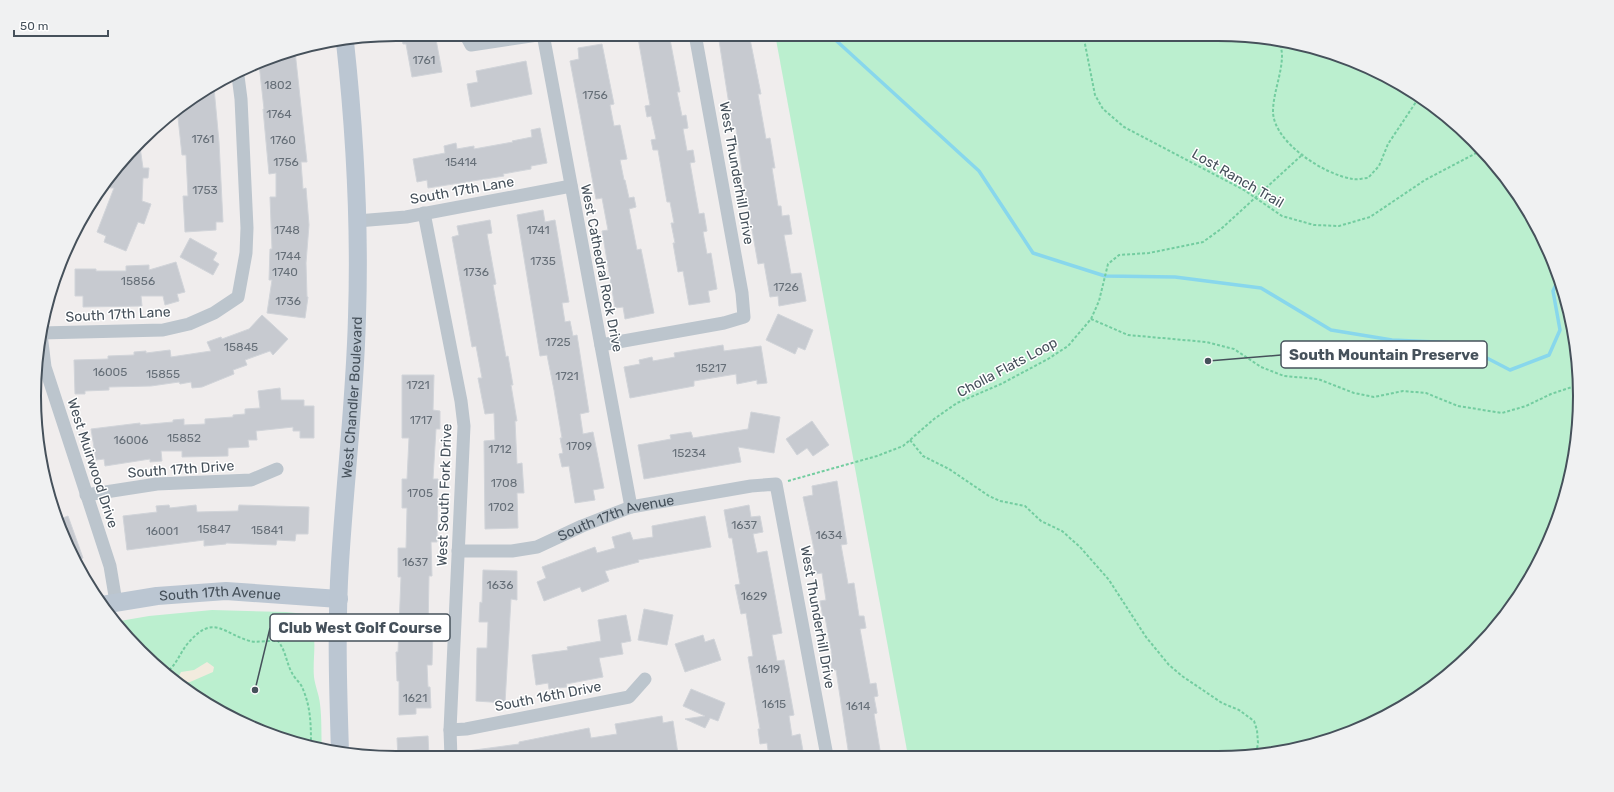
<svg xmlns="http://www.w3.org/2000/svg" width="1614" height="792" font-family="Rubik,sans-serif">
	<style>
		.green { fill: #bbefcf }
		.sand { fill: #f2ebde }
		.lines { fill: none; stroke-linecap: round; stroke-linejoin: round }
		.stream { stroke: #88d7ec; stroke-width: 3.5 }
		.building { fill: #c7cad0; stroke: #d1d4d9 }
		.path { stroke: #73cda0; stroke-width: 2; stroke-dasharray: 3 2; stroke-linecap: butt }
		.street { stroke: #bcc5cd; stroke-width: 13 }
		.secondary { stroke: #bbc6d2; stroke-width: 18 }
		.labels { text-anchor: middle; stroke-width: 3; stroke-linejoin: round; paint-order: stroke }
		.number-label { font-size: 12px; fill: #666f78 }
		.street-label { font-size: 14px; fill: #46515b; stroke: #fff }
		.rim { fill: none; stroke: #46515b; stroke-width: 2 }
		.leader { fill: none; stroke: #46515b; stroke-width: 1.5 }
		.callout-dot { fill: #46515b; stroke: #fff; stroke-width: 1.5 }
		.callout { fill: #fff; stroke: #46515b; stroke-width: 1.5 }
		.callout-label { font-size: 15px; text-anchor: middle; font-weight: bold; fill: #46515b }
	</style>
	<rect width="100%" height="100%" fill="#f0eded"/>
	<g class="green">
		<path d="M775,34H1218L1289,41L1357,62L1419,95L1474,140L1519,195L1553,258L1573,326L1580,396L1573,467L1552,535L1505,616L1439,683L1357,730L1265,755L908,756Z"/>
		<path d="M212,610L286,612L305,614C320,632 312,655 314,677C315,686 319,694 320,704C322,719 321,735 322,750L257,730L157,668L114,622L149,616Z"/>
	</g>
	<path class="sand" d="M207,662L214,667L213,672L190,682H182L178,678L181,672L194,670Z"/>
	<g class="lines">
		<path class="stream" d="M829,34L979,171L1033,253L1105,276L1175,277L1261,288L1331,330L1392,340L1458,343L1510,370L1549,355L1560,330L1553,291L1559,278"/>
	</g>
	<g class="building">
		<path d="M401,34H435L442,72L412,77L406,44H403Z"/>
		<path d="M659,34H669L680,92H677L682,116L686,115L688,128L683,129L687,151L693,150L695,162L690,163L699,214L704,213L707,231L703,232L707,254L711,253L717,289L708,291L710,302L689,305L683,271L678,272L673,243H675L671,223H674L670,202H667L658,150H653L651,140L656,139L651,116L647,117L645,106L650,105L638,38Z"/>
		<path d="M718,34H749L761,94H758L766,139L770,138L775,168H772L778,206H781L782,216L789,215L792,234L784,235L791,274L801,273L806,301L779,306L778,296L770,297L764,263L758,264L743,178L736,129L733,130Z"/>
		<path d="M602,44L614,104L610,105L614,126L620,125L627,159L620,160L624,180H625L629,198L634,197L636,207L629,209L637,250L641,249L654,313L625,319L623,307L615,308L602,231L608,230L602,198L596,199L570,61L579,59L578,48Z"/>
		<path d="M295,51L307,162H301L303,189L306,188L309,225L306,263L307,297H308L305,318L267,313L272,280H269L270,249H272L270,197H276V173L269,174L263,109H264L259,64L279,53Z"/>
		<path d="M526,61L532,94L471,107L467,84L478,82L476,71Z"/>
		<path d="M214,88L219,142L223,222H216V230L185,232L183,196H188L186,155H182L177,108Z"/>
		<path d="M540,128L547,163L531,166V169L503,174L504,176L428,188L427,180L417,182L413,159L445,153L444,146L456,143L457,149L474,146V149L513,142L512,141L532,137L531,130Z"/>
		<path d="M140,147L143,168H149L148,178H143L142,201L151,204L144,224L138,222L126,251L104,242L106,236L97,232L114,188H110L111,178Z"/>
		<path d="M543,210L545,222L555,220L569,302L562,303L565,322L570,321L573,336L577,335L589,412L580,414L583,434L593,432L604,488L593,490L595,500L575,503L569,466L562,467L559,454L563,453L560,438H562L554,390L547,355L540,356L517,215Z"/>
		<path d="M490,220L492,233L487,234L496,284L493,285L506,357L508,356L513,385H511L517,421H515L517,464L522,463L524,493H517L518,528L485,529L484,441L495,440L494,413L485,414L478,378H482L476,346L472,347L452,237L459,235L457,226Z"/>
		<path d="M190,238L217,253L213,260L219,264L213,275L180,257Z"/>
		<path d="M176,262L185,292L177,294L179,301L165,305L163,296H141L142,306L83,307V296H75V269H96V271H126V266L149,265V270Z"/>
		<path d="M778,314L813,330L805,350L798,347L795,354L766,340Z"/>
		<path d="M262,315L288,339L273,355L270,351L245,360L247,365L233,370L234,374L202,387L192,388L191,382L180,384L179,382L151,386L109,387V390L85,391V394H75L74,360L108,359V356L134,355V352L146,351V353L170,350L171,357L211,351L207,342L221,337L222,339L249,329Z"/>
		<path d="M723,345L724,351L761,346L767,383L757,384V380L737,384L736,374L694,381V386L630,398L624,367L640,364L639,360L652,357L653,361L675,357L674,353Z"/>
		<path d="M402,375H434L433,410L440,411V429H436L433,479H438L437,542H431L432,576H429L428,629H433L432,665H427L428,687H430L431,708H416V714L399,715V681H397L396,652H398L401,577H398V548H406L407,508H402V479H407L409,438H402Z"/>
		<path d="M280,388L281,400H304V406H314V438H300V431H293V427L256,431L257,440H248L249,447L228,448V456L182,457V451H161L162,461L150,462V459L105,466L104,459L96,460L91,429L140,423V425L173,422V420L184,419V425L205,424V419L233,417V415L245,414V409L260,408L258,391Z"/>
		<path d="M751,412L780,417L774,453L738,447L741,462L644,479L638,445L671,439L670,435L691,432L693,438L748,429Z"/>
		<path d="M812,421L829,445L813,456L807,448L797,455L786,439Z"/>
		<path d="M837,481L847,544L841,545L848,584L854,583L859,616H864L866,628L860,629L870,684L876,683L878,696L874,697L877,713L874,714L881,756H849L836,670H832L830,656L832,655L825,617L823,618L820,601L826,600L822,573L815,574L811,555L815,554L803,497L813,495L812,486Z"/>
		<path d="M169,505L170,508L196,505L197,512L238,511L239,505L309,507L308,534H296L295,541L277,540L276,545L226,543V544L204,546V540L127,550L123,516L157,512L156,506Z"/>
		<path d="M749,505L751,517L760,516L763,532L753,534L757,553L767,551L782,633L772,635L777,661L784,660L794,715L789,716L792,736L800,734L803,751L774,757H769L767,743L760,744L758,729H760L748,657L753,656L746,613L741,614L735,585L740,584L732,538H729L724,510Z"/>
		<path d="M68,516L83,558L74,561L60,519Z"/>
		<path d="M705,516L711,547L638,560L639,562L605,571L609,581L582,592L580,587L544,601L537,582L546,578L542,567L595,547L597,553L615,548L612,537L630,532L633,540L653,537L652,526Z"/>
		<path d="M483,570L517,571V600L511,599L505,703L476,701L477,648H487L488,622H479L480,602L482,603Z"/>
		<path d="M644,609L673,615L667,645L638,640Z"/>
		<path d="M626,615L631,641L621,643L623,654L599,658L603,677L566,684L567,687L549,689L548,683L536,685L532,655L568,650L567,647L601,641L598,620Z"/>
		<path d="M703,635L705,642L714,639L721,660L685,672L675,644Z"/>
		<path d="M691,689L725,703L718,721L710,718L705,728L685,719L705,716L683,706Z"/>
		<path d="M662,716L663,723L673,721L678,754L665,757L664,751L626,757L461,758L460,752L519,744V742L589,728L591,738L617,734L615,724Z"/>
		<path d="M428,736L429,757L398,758L397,738Z"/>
	</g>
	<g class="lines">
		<g class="path">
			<path d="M1083,34L1095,95L1103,109L1124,127L1244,190L1282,216L1314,225L1339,226L1370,217L1425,180L1482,150"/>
			<path d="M1279,40C1280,45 1282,50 1282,55C1282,74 1273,93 1273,112C1274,143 1325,175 1353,179C1357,180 1363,178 1368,178L1379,166L1388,144L1420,96"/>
			<path d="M1091,319L1128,335L1206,342L1234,349L1261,367L1284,376L1318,379L1354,393L1374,397L1403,391L1426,393L1458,406L1502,413L1526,406L1551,394L1572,387L1579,388"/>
			<path d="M910,440L923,456L949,469L989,496L1000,501L1025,506L1041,521L1062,531L1080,547L1109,580L1146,637L1169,665L1182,676L1222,703L1239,710L1254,721L1257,730L1258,743L1256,755"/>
			<path d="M788,481L877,456L903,446L934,419L957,403L1001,384L1048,359L1068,346L1091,319L1099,301L1108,264L1119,255L1149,253L1203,242L1221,229L1303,154"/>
			<path d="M165,673C177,666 180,651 190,641C214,614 224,634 250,641C255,643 270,640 278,641C286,651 286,662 292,673C294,677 298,681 301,685C311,705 311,725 311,747"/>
		</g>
		<g class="street">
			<path d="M465,34L471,45L544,34"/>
			<path d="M543,34L631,507"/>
			<path d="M424,213L461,401L464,426L450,730L451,758"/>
			<path d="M357,221L406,217L571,186"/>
			<path d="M41,333L163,330L189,324L214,313L238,297L246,253L247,228L241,99L238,76"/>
			<path d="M41,334L45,367L110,566L116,602"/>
			<path d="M601,345L724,323L744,317L742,293L695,34"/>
			<path d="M86,495L157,484L251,480L277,469"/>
			<path id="s1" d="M458,551H512L537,547L582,526L631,507L751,486L776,484L827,756"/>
			<path d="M450,730L466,729L629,697L645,679"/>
		</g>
		<g class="secondary">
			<path id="s2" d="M102,605L157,596L226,591L339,599"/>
			<path id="s3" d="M340,752C338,689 336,626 340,563C345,481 355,399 357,317C360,225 355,134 345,42"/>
		</g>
	</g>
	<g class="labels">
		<g class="number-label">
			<text x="424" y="64">1761</text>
			<text x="278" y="89">1802</text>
			<text x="595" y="99">1756</text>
			<text x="279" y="118">1764</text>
			<text x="203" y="143">1761</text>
			<text x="283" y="144">1760</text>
			<text x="286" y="166">1756</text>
			<text x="461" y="166">15414</text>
			<text x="205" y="194">1753</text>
			<text x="287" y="234">1748</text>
			<text x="538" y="234">1741</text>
			<text x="288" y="260">1744</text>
			<text x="543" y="265">1735</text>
			<text x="285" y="276">1740</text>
			<text x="476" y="276">1736</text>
			<text x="138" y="285">15856</text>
			<text x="786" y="291">1726</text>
			<text x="288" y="305">1736</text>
			<text x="558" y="346">1725</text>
			<text x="241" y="351">15845</text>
			<text x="711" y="372">15217</text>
			<text x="110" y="376">16005</text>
			<text x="163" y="378">15855</text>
			<text x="567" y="380">1721</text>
			<text x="418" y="389">1721</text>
			<text x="421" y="424">1717</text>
			<text x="184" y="442">15852</text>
			<text x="131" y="444">16006</text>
			<text x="579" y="450">1709</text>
			<text x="500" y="453">1712</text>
			<text x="689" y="457">15234</text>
			<text x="504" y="487">1708</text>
			<text x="420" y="497">1705</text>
			<text x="501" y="511">1702</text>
			<text x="744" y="529">1637</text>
			<text x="214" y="533">15847</text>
			<text x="267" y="534">15841</text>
			<text x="162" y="535">16001</text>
			<text x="829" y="539">1634</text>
			<text x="415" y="566">1637</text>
			<text x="500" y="589">1636</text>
			<text x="754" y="600">1629</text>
			<text x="768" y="673">1619</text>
			<text x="415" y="702">1621</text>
			<text x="774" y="708">1615</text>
			<text x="858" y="710">1614</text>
		</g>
		<g class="street-label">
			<text transform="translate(737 173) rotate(80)" y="5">West Thunderhill Drive</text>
			<text transform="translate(1238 178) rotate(30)" y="5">Lost Ranch Trail</text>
			<text transform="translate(462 190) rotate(-10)" y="5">South 17th Lane</text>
			<text transform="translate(602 268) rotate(79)" y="5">West Cathedral Rock Drive</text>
			<text transform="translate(118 314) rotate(-3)" y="5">South 17th Lane</text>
			<text transform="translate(1007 367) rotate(-28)" y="5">Cholla Flats Loop</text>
			<text dy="5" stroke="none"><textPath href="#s3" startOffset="355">West Chandler Boulevard</textPath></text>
			<text transform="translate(93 463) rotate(72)" y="5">West Muirwood Drive</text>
			<text transform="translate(181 469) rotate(-4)" y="5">South 17th Drive</text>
			<text transform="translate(444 495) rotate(-88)" y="5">West South Fork Drive</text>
			<text dy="5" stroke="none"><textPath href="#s1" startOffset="164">South 17th Avenue</textPath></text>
			<text dy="5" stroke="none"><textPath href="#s2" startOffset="119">South 17th Avenue</textPath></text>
			<text transform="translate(818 617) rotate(80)" y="5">West Thunderhill Drive</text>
			<text transform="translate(548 696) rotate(-11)" y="5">South 16th Drive</text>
		</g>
	</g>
	<path d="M0 0H1614V792H0ZM396 41H1218A355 355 0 0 1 1573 396V396A355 355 0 0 1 1218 751H396A355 355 0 0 1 41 396V396A355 355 0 0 1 396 41Z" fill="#f0f1f2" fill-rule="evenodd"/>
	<path class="rim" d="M396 41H1218A355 355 0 0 1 1573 396V396A355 355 0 0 1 1218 751H396A355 355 0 0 1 41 396V396A355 355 0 0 1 396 41Z"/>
	<path class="leader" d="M1208 361L1281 355M255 690L270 628"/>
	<g class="callout-dot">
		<circle cx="1208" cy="361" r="4"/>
		<circle cx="255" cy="690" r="4"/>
	</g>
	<g class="callout">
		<rect x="1281" y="341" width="206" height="27" rx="4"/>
		<rect x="270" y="614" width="180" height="27" rx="4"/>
	</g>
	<g class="callout-label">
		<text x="1384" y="360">South Mountain Preserve</text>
		<text x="360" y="633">Club West Golf Course</text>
	</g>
	<path d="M14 30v6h94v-6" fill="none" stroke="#46515b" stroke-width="2"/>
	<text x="20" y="30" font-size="12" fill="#46515b" stroke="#ffffff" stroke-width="3" paint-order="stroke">50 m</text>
</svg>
